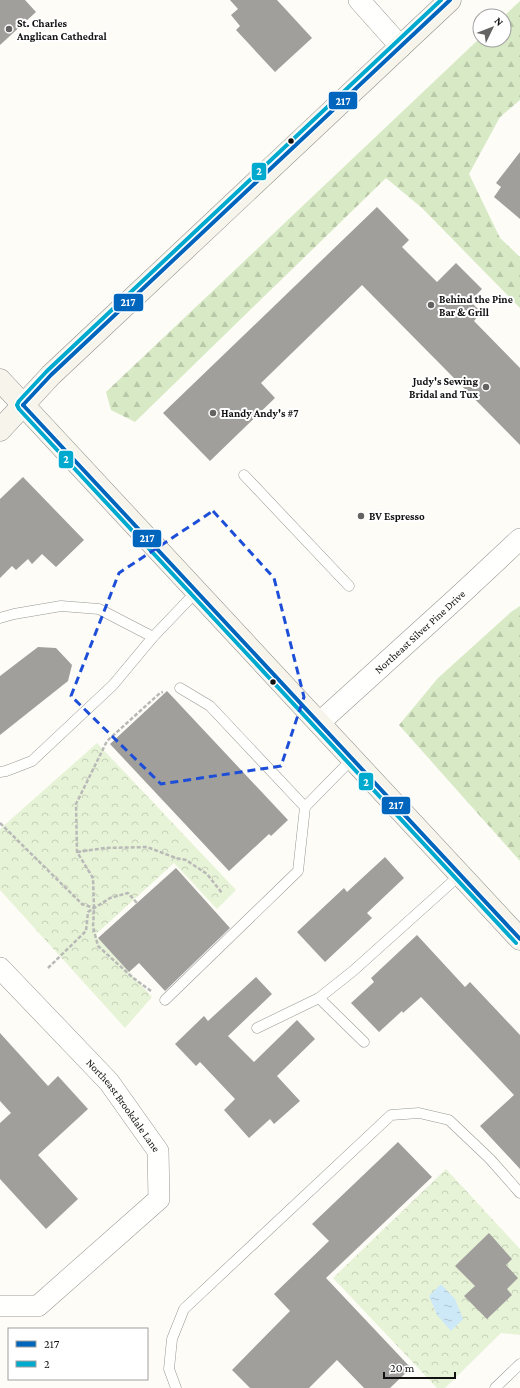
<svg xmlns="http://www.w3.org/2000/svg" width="520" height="1388" font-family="'Crimson Pro',serif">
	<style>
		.forest { fill: url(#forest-firs) }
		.park { fill: url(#park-crowns) }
		.water { fill: url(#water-ripples) }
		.building { fill: #a19f9c }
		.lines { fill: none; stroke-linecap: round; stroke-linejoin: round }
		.service-casing { stroke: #979795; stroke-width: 11 }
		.minor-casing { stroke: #979795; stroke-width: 22 }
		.secondary-casing { stroke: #8e8d8b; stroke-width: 23 }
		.path { stroke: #b9b9b8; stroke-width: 2.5; stroke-dasharray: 4 2; stroke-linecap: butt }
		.service { stroke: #fffffe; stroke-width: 10 }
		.minor { stroke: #fffffe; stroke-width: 21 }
		.secondary { stroke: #f6f4eb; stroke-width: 22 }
		.bus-1-casing { stroke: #fff; stroke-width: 7 }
		.bus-2-casing { stroke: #fff; stroke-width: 7 }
		.bus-1 { stroke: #0065bd; stroke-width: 4 }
		.bus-2 { stroke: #00a9ce; stroke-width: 4 }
		.marked { fill: none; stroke: #1d4ed8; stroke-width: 3; stroke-dasharray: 8 5; stroke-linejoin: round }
		.poi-dot { fill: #646362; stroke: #fff; stroke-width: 1.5 }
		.bus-dot { fill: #111; stroke: #fff; stroke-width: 1.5 }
		.labels { text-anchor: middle; stroke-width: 4; stroke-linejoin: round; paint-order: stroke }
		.poi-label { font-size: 11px; font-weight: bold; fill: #111; stroke: #fff; text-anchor: start }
		.street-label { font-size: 11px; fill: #111; stroke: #fff }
		.line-badge { stroke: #fff; stroke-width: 1.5 }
		.badge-label { font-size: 11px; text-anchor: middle; font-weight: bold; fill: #fff }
	</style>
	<defs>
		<pattern id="forest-firs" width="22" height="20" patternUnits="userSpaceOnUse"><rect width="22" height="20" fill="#d8eac5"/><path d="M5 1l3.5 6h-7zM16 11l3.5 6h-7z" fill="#b8c8a8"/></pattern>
		<pattern id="park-crowns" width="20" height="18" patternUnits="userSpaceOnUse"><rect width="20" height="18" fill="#e7f3d7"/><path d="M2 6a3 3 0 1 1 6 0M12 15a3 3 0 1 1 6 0" fill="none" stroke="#c5cfb8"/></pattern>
		<pattern id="water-ripples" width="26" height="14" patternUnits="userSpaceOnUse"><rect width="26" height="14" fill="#cde8f7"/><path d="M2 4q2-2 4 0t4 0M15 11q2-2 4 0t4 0" fill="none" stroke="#afc6d3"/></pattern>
	</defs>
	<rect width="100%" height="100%" fill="#fdfcf7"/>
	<g class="forest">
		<path d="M520,1V100L500,117L469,174L500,238L520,257V308L422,208L386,178L135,422L111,410L106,392L480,38V40H504V16Z"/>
		<path d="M520,606V861L399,725L438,678L511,612Z"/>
	</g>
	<g class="park">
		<path d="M97,743L236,890L217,909L174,863L95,935L152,997L125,1028L0,890V829Z"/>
		<path d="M446,1169L520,1249V1335L501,1333L445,1388H437L333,1278Z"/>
	</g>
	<path class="water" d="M441,1284L455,1299L463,1319L451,1331L437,1315L429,1296Z"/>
	<g class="building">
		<path d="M0,0H25L36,12L0,45Z"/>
		<path d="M230,0H277L312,38L275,72L236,30L240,26L231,15L238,9Z"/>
		<path d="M520,152V219L494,197L501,187L496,183Z"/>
		<path d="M377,207L409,240L402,247L437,282L456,263L482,289L470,301L481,312L474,321L520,368V445L362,285L261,383L275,398L210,461L163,413Z"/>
		<path d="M23,477L84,540L56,567L42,554L32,564L28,559L16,570L12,566L0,578V499Z"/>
		<path d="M38,647L56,648L72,665L68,681L0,735V676Z"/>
		<path d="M167,691L288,820L271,836L269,834L229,871L110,744Z"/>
		<path d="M385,857L404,878L367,913L372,918L325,962L297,932L344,888L347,892Z"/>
		<path d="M176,868L230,928L165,991L139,963L129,972L98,938Z"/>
		<path d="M417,935L465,987L470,982L520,1035V1169L480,1126L514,1095L421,997L403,1013L402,1011L379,1032L351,1003L374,982L371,978Z"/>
		<path d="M256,977L272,994L228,1036L254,1062L297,1020L315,1039L277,1076L300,1101L274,1124L270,1119L249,1138L224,1110L235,1099L200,1062L196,1066L175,1044L204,1016L208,1021Z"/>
		<path d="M0,1033L48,1086L58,1076L88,1109L38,1155L78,1199L46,1229L0,1179V1123L11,1113L0,1101Z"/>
		<path d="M398,1142L432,1177L326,1278L411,1368L390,1388H364L337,1360L309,1388H250L232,1370L290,1311L274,1294L329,1241L312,1224Z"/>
		<path d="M489,1233L512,1259L506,1265L518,1278L507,1289L512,1295L487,1319L464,1296L475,1286L455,1266Z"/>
	</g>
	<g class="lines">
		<defs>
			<g id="service">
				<path d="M244,475L349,586"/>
				<path d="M0,618L14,614L61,606L99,609L153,637"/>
				<path d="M180,688L210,706L305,807"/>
				<path d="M0,772L6,771L32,761L113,685L153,637L197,591"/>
				<path d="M319,998L364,1042"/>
				<path d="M165,1000L298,871L305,807L352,759"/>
				<path d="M257,1028L319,998L353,971L461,874"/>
				<path d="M176,1388L169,1369L172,1339L184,1309L391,1115L419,1113L449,1120L490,1159L520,1193"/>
				<path d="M495,1388L520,1364"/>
			</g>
			<g id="minor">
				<path d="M359,0L401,47"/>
				<path id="s1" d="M319,723L459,596L520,539"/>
				<path id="s2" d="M0,968L109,1082L158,1151L159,1199L38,1306H0"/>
			</g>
			<g id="secondary">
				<path d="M0,380L520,939"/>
				<path d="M0,430L51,375L450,0"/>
			</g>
		</defs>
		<use href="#service" class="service-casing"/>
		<use href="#minor" class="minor-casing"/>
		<use href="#secondary" class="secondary-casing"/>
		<g class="path">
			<path d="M0,823L82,904L94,908"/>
			<path d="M77,852L105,848L147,847L176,858L186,860L207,874L222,893"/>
			<path d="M48,968L86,931L88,912L110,898L128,893L137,903"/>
			<path d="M151,991L132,977L98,946L93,927L94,908L93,878L77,852L76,804L107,741L160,693L163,692"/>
		</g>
		<use href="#service" class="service"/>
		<use href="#minor" class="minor"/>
		<use href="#secondary" class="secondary"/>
		<defs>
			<g id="bus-1">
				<path d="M23,405L520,939"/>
				<path d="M23,405L51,375L450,0"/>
			</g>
			<path id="bus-2" d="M441,0L47,371L19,401L17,405L19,409L516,943"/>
		</defs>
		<use href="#bus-1" class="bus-1-casing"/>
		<use href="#bus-2" class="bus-2-casing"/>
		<use href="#bus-1" class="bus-1"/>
		<use href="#bus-2" class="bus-2"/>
	</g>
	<path class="marked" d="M213,511L274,578L304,697L281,766L161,784L71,696L119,573Z"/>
	<g class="poi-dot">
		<circle cx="9" cy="29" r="4"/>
		<circle cx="431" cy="305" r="4"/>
		<circle cx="486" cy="387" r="4"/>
		<circle cx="213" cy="413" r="4"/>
		<circle cx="361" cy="516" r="4"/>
	</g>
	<g class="bus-dot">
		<circle cx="291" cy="141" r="3.5"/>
		<circle cx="273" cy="682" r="3.5"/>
	</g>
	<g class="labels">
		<g class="poi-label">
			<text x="17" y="27">St. Charles<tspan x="17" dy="13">Anglican Cathedral</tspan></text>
			<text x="439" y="303">Behind the Pine<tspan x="439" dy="13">Bar &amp; Grill</tspan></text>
			<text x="478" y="385" text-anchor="end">Judy's Sewing<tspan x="478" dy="13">Bridal and Tux</tspan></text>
			<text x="221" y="417">Handy Andy's #7</text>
			<text x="369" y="520">BV Espresso</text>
		</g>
		<g class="street-label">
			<text dy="4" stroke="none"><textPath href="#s1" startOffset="136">Northeast Silver Pine Drive</textPath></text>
			<text dy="4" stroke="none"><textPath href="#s2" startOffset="185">Northeast Brookdale Lane</textPath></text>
		</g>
	</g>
	<g class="line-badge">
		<rect x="328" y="91" width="30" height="19" rx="4" fill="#0065bd"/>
		<rect x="251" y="162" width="16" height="19" rx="4" fill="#00a9ce"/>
		<rect x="113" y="293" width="31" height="19" rx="4" fill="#0065bd"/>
		<rect x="58" y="450" width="16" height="19" rx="4" fill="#00a9ce"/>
		<rect x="132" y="529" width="30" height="19" rx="4" fill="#0065bd"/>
		<rect x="358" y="772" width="16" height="19" rx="4" fill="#00a9ce"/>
		<rect x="381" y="796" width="30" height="19" rx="4" fill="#0065bd"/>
	</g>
	<g class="badge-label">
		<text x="343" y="105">217</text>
		<text x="259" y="175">2</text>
		<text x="128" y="306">217</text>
		<text x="66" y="463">2</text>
		<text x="147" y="542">217</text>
		<text x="366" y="786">2</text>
		<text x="396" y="809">217</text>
	</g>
	<rect x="8" y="1328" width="140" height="52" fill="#ffffff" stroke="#a0a0a0"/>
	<rect x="16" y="1341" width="20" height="6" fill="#0065bd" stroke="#a0a0a0"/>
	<text x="44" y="1348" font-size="12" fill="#111111">217</text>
	<rect x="16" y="1361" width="20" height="6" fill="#00a9ce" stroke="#a0a0a0"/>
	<text x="44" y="1368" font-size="12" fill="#111111">2</text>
	<g transform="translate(492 28) rotate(47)"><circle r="19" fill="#ffffff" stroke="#a0a0a0"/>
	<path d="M0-3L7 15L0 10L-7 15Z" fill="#646362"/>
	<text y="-6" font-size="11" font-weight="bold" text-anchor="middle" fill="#111111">N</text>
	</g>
	<path d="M384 1372v6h71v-6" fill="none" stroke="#111111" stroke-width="2"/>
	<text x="390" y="1372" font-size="12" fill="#111111" stroke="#ffffff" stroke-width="3" paint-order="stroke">20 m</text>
</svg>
